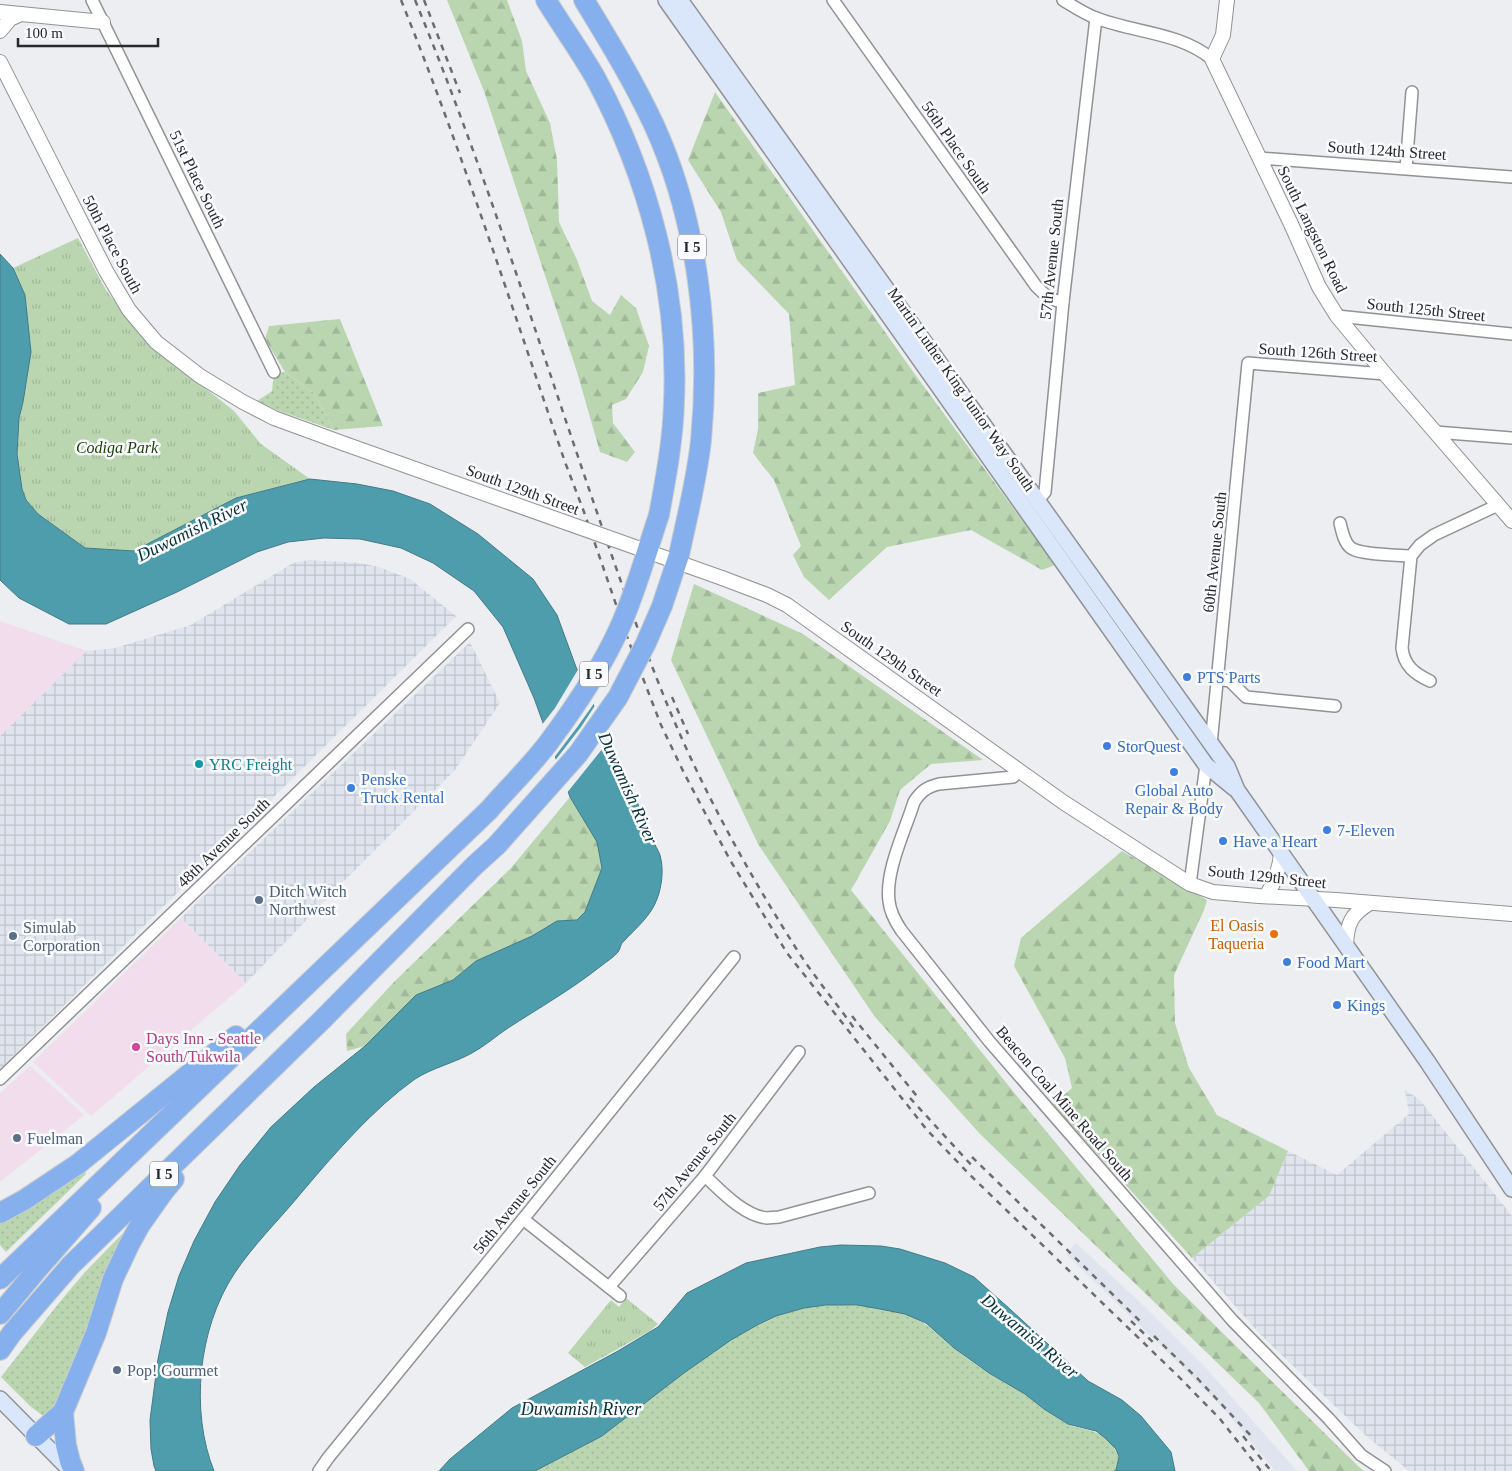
<svg xmlns="http://www.w3.org/2000/svg" width="1512" height="1471" font-family="Georgia,serif">
	<style>
		.commercial { fill: #f2ddec }
		.industrial { fill: url(#industrial-grid) }
		.built { fill: #dfe4ee }
		.grass { fill: url(#grass-dots) }
		.forest { fill: url(#forest-firs) }
		.park { fill: url(#park-tufts) }
		.water { fill: #4e9dad; stroke: #437a86 }
		.pier { fill: #eceef1 }
		.lines { fill: none; stroke-linecap: round; stroke-linejoin: round }
		.minor-casing { stroke: #919295; stroke-width: 14 }
		.tertiary-casing { stroke: #919295; stroke-width: 16 }
		.secondary-casing { stroke: #919295; stroke-width: 18 }
		.motorway-casing { stroke: #cbcccc; stroke-width: 22 }
		.minor { stroke: #fff; stroke-width: 11 }
		.tertiary { stroke: #fff; stroke-width: 14 }
		.secondary { stroke: #dae7fa; stroke-width: 15 }
		.motorway { stroke: #85b0ed; stroke-width: 20 }
		.rail { stroke: #6b6c6e; stroke-width: 2.5; stroke-dasharray: 6 6; stroke-linecap: butt }
		.tertiary-bridge-casing { stroke: #919295; stroke-width: 16; stroke-linecap: butt }
		.motorway-bridge-casing { stroke: #cbcccc; stroke-width: 22; stroke-linecap: butt }
		.tertiary-bridge { stroke: #fff; stroke-width: 14 }
		.motorway-bridge { stroke: #85b0ed; stroke-width: 20 }
		.shop-dot { fill: #3f7fe0; stroke: #fafbfe; stroke-width: 2 }
		.culture-dot { fill: #0f9aa8; stroke: #fafbfe; stroke-width: 2 }
		.service-dot { fill: #5c6f8a; stroke: #fafbfe; stroke-width: 2 }
		.food-dot { fill: #e8710a; stroke: #fafbfe; stroke-width: 2 }
		.hotel-dot { fill: #d1479c; stroke: #fafbfe; stroke-width: 2 }
		.labels { text-anchor: middle; stroke-width: 5; stroke-linejoin: round; paint-order: stroke }
		.shield { fill: #fafbfe; stroke: #67686a; stroke-width: 1 }
		.shield-label { font-size: 15px; font-weight: bold; fill: #28292a }
		.street-label { font-size: 16px; fill: #28292a; stroke: #fafbfe }
		.park-label { font-size: 16px; font-style: italic; fill: #1c3f0a; stroke: #fafbfe }
		.shop-label { font-size: 16px; fill: #366cbe; stroke: #fafbfe; text-anchor: start }
		.culture-label { font-size: 16px; fill: #0d838f; stroke: #fafbfe; text-anchor: start }
		.service-label { font-size: 16px; fill: #4e5e75; stroke: #fafbfe; text-anchor: start }
		.food-label { font-size: 16px; fill: #c56008; stroke: #fafbfe; text-anchor: end }
		.hotel-label { font-size: 16px; fill: #b23c85; stroke: #fafbfe; text-anchor: start }
		.water-label { font-size: 18px; font-style: italic; fill: #093138; stroke: #fafbfe }
	</style>
	<defs>
		<pattern id="industrial-grid" width="8" height="8" patternUnits="userSpaceOnUse" patternTransform="scale(1.25)"><rect width="8" height="8" fill="#dfe4ee"/><path d="M0 4h8M4 0v8" fill="none" stroke="#bfc4cc"/></pattern>
		<pattern id="grass-dots" width="8" height="8" patternUnits="userSpaceOnUse" patternTransform="scale(1.25)"><rect width="8" height="8" fill="#bad6b0"/><path d="M2 2h.1M6 6h.1" fill="none" stroke="#a0b898" stroke-width="1.8" stroke-linecap="round"/></pattern>
		<pattern id="forest-firs" width="22" height="20" patternUnits="userSpaceOnUse" patternTransform="scale(1.25)"><rect width="22" height="20" fill="#bad6b0"/><path d="M5 1l3.5 6h-7zM16 11l3.5 6h-7z" fill="#a0b898"/></pattern>
		<pattern id="park-tufts" width="24" height="20" patternUnits="userSpaceOnUse" patternTransform="scale(1.25)"><rect width="24" height="20" fill="#bad6b0"/><path d="M3 7l-1-3M5 7V3M7 7l1-3M15 17l-1-3M17 17v-4M19 17l1-3" fill="none" stroke="#a0b898"/></pattern>
	</defs>
	<rect width="100%" height="100%" fill="#eceef1"/>
	<g class="commercial">
		<path d="M0,621L87,651L0,736Z"/>
		<path d="M181,918L246,983L91,1116L33,1062Z"/>
		<path d="M30,1066L84,1115L0,1182V1093Z"/>
	</g>
	<g class="industrial">
		<path d="M309,560L359,563L379,567L410,579L456,616L0,1069V736L87,651L115,648L191,625L293,563Z"/>
		<path d="M470,642L500,703L455,770L341,884L246,983L181,918Z"/>
		<path d="M1405,1090L1420,1100L1512,1216V1471H1409L1364,1434L1261,1335L1192,1258L1269,1196L1288,1151L1337,1175L1409,1114Z"/>
	</g>
	<path class="built" d="M1076,1243L1145,1307L1206,1368L1297,1471H1275L1223,1408L1163,1348L1066,1254Z"/>
	<g class="grass">
		<path d="M285,372L315,394L334,430L271,408L257,401L272,391L274,374Z"/>
		<path d="M85,1170L86,1174L6,1252L0,1245V1221Z"/>
		<path d="M130,1226L55,1410L43,1416L30,1406L1,1377L58,1304L85,1272Z"/>
		<path d="M826,1305C852,1305 880,1306 905,1314C927,1321 937,1335 955,1349C965,1357 977,1366 989,1373C1000,1381 1014,1386 1025,1394C1039,1403 1051,1414 1066,1423C1081,1431 1093,1427 1107,1440C1117,1449 1121,1457 1116,1470L1114,1471H535L602,1436L684,1373L731,1340L759,1324L775,1316L804,1308Z"/>
	</g>
	<g class="forest">
		<path d="M447,0H507L522,41L526,71L550,123L557,160L559,222L577,260L592,301L610,315L621,295L636,308L649,346L643,372L626,399L612,405L613,423L635,452L627,462L600,452L577,372L484,91Z"/>
		<path d="M715,92L914,373L1055,565L1042,570L971,530L887,547L829,600L804,577L793,555L801,546L774,480L753,453L758,429V393L795,385L789,314L737,260L721,212L688,160Z"/>
		<path d="M340,319L383,426L334,430L315,394L285,372L265,339L269,326Z"/>
		<path d="M694,584L803,634L983,760L931,764L900,790L890,821L851,890L1016,1095L1174,1285L1359,1467L1364,1471H1309L1259,1403L980,1134L875,1017L758,844L671,660Z"/>
		<path d="M570,797L597,842L602,868L585,912L577,920L557,921L532,936L476,961L453,980L416,995L365,1046L347,1051L346,1034L394,982L511,868Z"/>
		<path d="M1122,851L1207,900L1204,910L1174,975L1175,1023L1189,1068L1217,1115L1288,1151L1269,1196L1192,1258L1053,1105L1072,1088L1065,1058L1014,966L1021,938Z"/>
	</g>
	<g class="park">
		<path d="M78,238L106,290L139,334L181,369L234,411L261,444L310,479L236,498L134,551L85,548L38,514L26,500L22,489L17,454L19,418L23,402L31,352L25,295L13,268Z"/>
		<path d="M626,1298L658,1324L650,1331L585,1367L568,1353L611,1300L619,1307Z"/>
	</g>
	<g class="water">
		<path d="M0,254L13,268L25,295L31,352L23,402L19,418L17,454L22,489L26,500L38,514L85,548L134,551L236,498L310,479L357,484L393,491L430,504L478,534L533,579L557,615L576,667L636,798C640,812 646,826 652,839C655,845 658,850 660,855C664,869 662,886 657,899C651,916 636,928 624,941C620,944 621,948 618,952C614,957 606,962 601,966C572,989 539,1008 508,1028C496,1036 485,1046 472,1053C454,1063 432,1068 415,1079C373,1109 335,1153 302,1192C280,1219 253,1245 234,1274C198,1329 190,1411 214,1471H156L154,1466L151,1449L150,1420L158,1359L168,1312L179,1276L194,1241L215,1202L240,1165L271,1127L314,1087L365,1046L416,995L453,980L476,961L532,936L557,921L577,920L585,912L602,868L597,842L570,797L534,698L503,627L474,591L433,563L401,548L360,539L324,538L288,542L257,552L177,592L106,624H69L19,598L0,580Z"/>
		<path d="M841,1245L881,1246L900,1249L945,1263L974,1277L1011,1310L1088,1381L1122,1400L1141,1416L1171,1452L1175,1471H1114L1116,1470L1119,1457L1116,1449L1105,1438L1096,1431L1068,1424L1044,1409L1025,1394L989,1373L954,1348L926,1323L905,1314L880,1309L857,1305H826L804,1308L776,1316L759,1324L731,1340L684,1373L602,1436L535,1471H439L450,1459L512,1408L618,1351L658,1327L687,1293L746,1263L820,1247Z"/>
	</g>
	<g class="pier">
		<path d="M579,668L595,702L578,726L553,759L541,726L555,708Z"/>
		<path d="M596,704L611,736L603,748L566,794L554,762L581,727Z"/>
	</g>
	<g class="lines">
		<defs>
			<g id="minor">
				<path d="M92,0L274,372"/>
				<path d="M833,0L1036,286C1045,295 1049,300 1063,302"/>
				<path d="M1063,0C1073,6 1085,14 1096,18C1135,33 1179,32 1212,59"/>
				<path d="M1259,158L1512,177"/>
				<path d="M1406,168L1412,92"/>
				<path d="M1337,316L1512,334"/>
				<path d="M1435,432L1512,438"/>
				<path d="M1037,501L1045,492L1063,302L1096,18"/>
				<path d="M1340,523C1342,531 1344,543 1351,548C1361,555 1398,555 1411,556"/>
				<path d="M1217,679L1230,681L1246,697L1335,706"/>
				<path d="M1430,681C1415,674 1404,666 1402,648L1411,556L1420,545L1434,535L1498,505"/>
				<path d="M1211,744L1248,363L1385,374"/>
				<path d="M1019,771L1013,777L939,784C927,787 921,791 914,802C905,831 885,871 889,901C890,912 895,921 901,930L989,1041L1232,1320L1329,1419L1361,1455L1385,1471"/>
				<path d="M1190,884L1206,765"/>
				<path d="M0,1079L468,629"/>
				<path d="M705,1176C721,1191 744,1216 767,1218C770,1218 775,1217 779,1217L869,1193"/>
				<path d="M523,1219L620,1296"/>
				<path d="M609,1287L705,1176L799,1052"/>
				<path d="M319,1471L328,1458L528,1213L734,957"/>
			</g>
			<g id="tertiary">
				<path d="M1227,0L1223,35L1212,59L1291,224L1319,287L1337,316L1385,374L1512,521"/>
				<path d="M0,12L103,22"/>
				<path d="M0,31L10,19L21,14"/>
				<path d="M0,62L106,271L129,310L156,342L200,376L243,402L274,418L345,444"/>
				<path d="M722,578L767,595L787,605L1063,802L1190,884L1213,892L1259,896L1336,900L1512,914"/>
				<path d="M1266,896C1275,882 1280,869 1281,853"/>
				<path d="M1346,945C1347,924 1351,914 1370,903"/>
			</g>
			<g id="secondary">
				<path d="M666,0L1206,765L1234,788"/>
				<path d="M680,0L1227,766L1237,790L1427,1061L1512,1189"/>
				<path d="M0,1399L71,1471"/>
			</g>
			<g id="motorway">
				<path d="M546,0C562,26 580,51 595,77C648,176 679,289 674,402C673,440 666,477 659,515"/>
				<path d="M584,0C609,41 634,82 654,125C698,221 711,336 701,440C697,479 687,517 679,555"/>
				<path d="M0,1213L24,1200L78,1164L236,1036"/>
				<path d="M0,1279L489,810"/>
				<path d="M0,1314L35,1272L91,1208"/>
				<path d="M0,1350L12,1333L71,1265L322,1020L474,866L497,845"/>
				<path d="M36,1436L63,1412"/>
				<path d="M74,1471L70,1461L66,1445L63,1412L96,1333L113,1279L129,1245L140,1225L164,1191L174,1179"/>
			</g>
		</defs>
		<use href="#minor" class="minor-casing"/>
		<use href="#tertiary" class="tertiary-casing"/>
		<use href="#secondary" class="secondary-casing"/>
		<use href="#motorway" class="motorway-casing"/>
		<use href="#minor" class="minor"/>
		<use href="#tertiary" class="tertiary"/>
		<use href="#secondary" class="secondary"/>
		<use href="#motorway" class="motorway"/>
		<g class="rail">
			<path d="M401,0C462,151 512,308 565,462L584,512L629,642L661,725L684,773L730,860L787,953L927,1130L969,1174L1179,1377L1220,1419L1261,1471"/>
			<path d="M415,0C481,160 533,325 589,489C615,565 641,642 672,716C706,796 748,872 794,945C812,974 834,1000 854,1028"/>
			<path d="M424,0L460,93"/>
			<path d="M672,697L688,734"/>
			<path d="M852,1016L920,1100"/>
			<path d="M910,1098L974,1168"/>
			<path d="M972,1157L1142,1323"/>
			<path d="M1131,1321L1157,1346"/>
			<path d="M1154,1336L1198,1379L1253,1438"/>
			<path d="M1243,1436L1271,1471"/>
		</g>
		<defs>
			<path id="tertiary-bridge" d="M345,444L722,578"/>
			<g id="motorway-bridge">
				<path d="M489,810C509,787 531,766 549,742C575,707 601,669 619,629C636,592 646,553 659,515"/>
				<path d="M497,845L578,754L618,697L646,643L662,606L679,555"/>
			</g>
		</defs>
		<use href="#tertiary-bridge" class="tertiary-bridge-casing"/>
		<use href="#motorway-bridge" class="motorway-bridge-casing"/>
		<use href="#tertiary-bridge" class="tertiary-bridge"/>
		<use href="#motorway-bridge" class="motorway-bridge"/>
	</g>
	<g class="shop-dot">
		<circle cx="1187" cy="677" r="5"/>
		<circle cx="1107" cy="746" r="5"/>
		<circle cx="1174" cy="772" r="5"/>
		<circle cx="351" cy="788" r="5"/>
		<circle cx="1327" cy="830" r="5"/>
		<circle cx="1223" cy="841" r="5"/>
		<circle cx="1287" cy="962" r="5"/>
		<circle cx="1337" cy="1005" r="5"/>
	</g>
	<circle class="culture-dot" cx="199" cy="764" r="5"/>
	<g class="service-dot">
		<circle cx="259" cy="900" r="5"/>
		<circle cx="13" cy="936" r="5"/>
		<circle cx="17" cy="1138" r="5"/>
		<circle cx="117" cy="1370" r="5"/>
	</g>
	<circle class="food-dot" cx="1274" cy="934" r="5"/>
	<circle class="hotel-dot" cx="136" cy="1047" r="5"/>
	<g class="labels">
		<g class="shield">
			<rect x="678" y="234.5" width="28" height="25" rx="4"/>
			<rect x="580" y="661.5" width="28" height="25" rx="4"/>
			<rect x="150" y="1161.5" width="28" height="25" rx="4"/>
		</g>
		<g class="shield-label">
			<text x="692" y="252">I 5</text>
			<text x="594" y="679">I 5</text>
			<text x="164" y="1179">I 5</text>
		</g>
		<g class="street-label">
			<text transform="translate(957 147) rotate(55)" y="6">56th Place South</text>
			<text transform="translate(1387 150) rotate(4)" y="6">South 124th Street</text>
			<text transform="translate(198 179) rotate(64)" y="6">51st Place South</text>
			<text transform="translate(1313 229) rotate(64)" y="6">South Langston Road</text>
			<text transform="translate(113 244) rotate(62)" y="6">50th Place South</text>
			<text transform="translate(1051 259) rotate(-84)" y="6">57th Avenue South</text>
			<text transform="translate(1426 309) rotate(6)" y="6">South 125th Street</text>
			<text transform="translate(1318 352) rotate(4)" y="6">South 126th Street</text>
			<text transform="translate(962 389) rotate(55)" y="6">Martin Luther King Junior Way South</text>
			<text transform="translate(523 489) rotate(20)" y="6">South 129th Street</text>
			<text transform="translate(1214 552) rotate(-84)" y="6">60th Avenue South</text>
			<text transform="translate(892 658) rotate(35)" y="6">South 129th Street</text>
			<text transform="translate(223 842) rotate(-44)" y="6">48th Avenue South</text>
			<text transform="translate(1267 876) rotate(6)" y="6">South 129th Street</text>
			<text transform="translate(1065 1103) rotate(49)" y="6">Beacon Coal Mine Road South</text>
			<text transform="translate(694 1161) rotate(-51)" y="6">57th Avenue South</text>
			<text transform="translate(514 1204) rotate(-51)" y="6">56th Avenue South</text>
		</g>
		<g class="park-label">
			<text x="117" y="453">Codiga Park</text>
		</g>
		<g class="shop-label">
			<text x="1197" y="683">PTS Parts</text>
			<text x="1117" y="752">StorQuest</text>
			<text x="361" y="785">Penske<tspan x="361" dy="18">Truck Rental</tspan></text>
			<text x="1174" y="796" text-anchor="middle">Global Auto<tspan x="1174" dy="18">Repair &amp; Body</tspan></text>
			<text x="1337" y="836">7-Eleven</text>
			<text x="1233" y="847">Have a Heart</text>
			<text x="1297" y="968">Food Mart</text>
			<text x="1347" y="1011">Kings</text>
		</g>
		<g class="culture-label">
			<text x="209" y="770">YRC Freight</text>
		</g>
		<g class="service-label">
			<text x="269" y="897">Ditch Witch<tspan x="269" dy="18">Northwest</tspan></text>
			<text x="23" y="933">Simulab<tspan x="23" dy="18">Corporation</tspan></text>
			<text x="27" y="1144">Fuelman</text>
			<text x="127" y="1376">Pop! Gourmet</text>
		</g>
		<g class="food-label">
			<text x="1264" y="931">El Oasis<tspan x="1264" dy="18">Taqueria</tspan></text>
		</g>
		<g class="hotel-label">
			<text x="146" y="1044">Days Inn - Seattle<tspan x="146" dy="18">South/Tukwila</tspan></text>
		</g>
		<g class="water-label">
			<text transform="translate(192 530) rotate(-26)" y="6">Duwamish River</text>
			<text transform="translate(628 788) rotate(66)" y="6">Duwamish River</text>
			<text transform="translate(1030 1336) rotate(40)" y="6">Duwamish River</text>
			<text x="581" y="1415">Duwamish River</text>
		</g>
	</g>
	<path d="M18 38v8h140v-8" fill="none" stroke="#28292a" stroke-width="2.5"/>
	<text x="25" y="38" font-size="15" fill="#28292a" stroke="#fafbfe" stroke-width="4" paint-order="stroke">100 m</text>
</svg>
